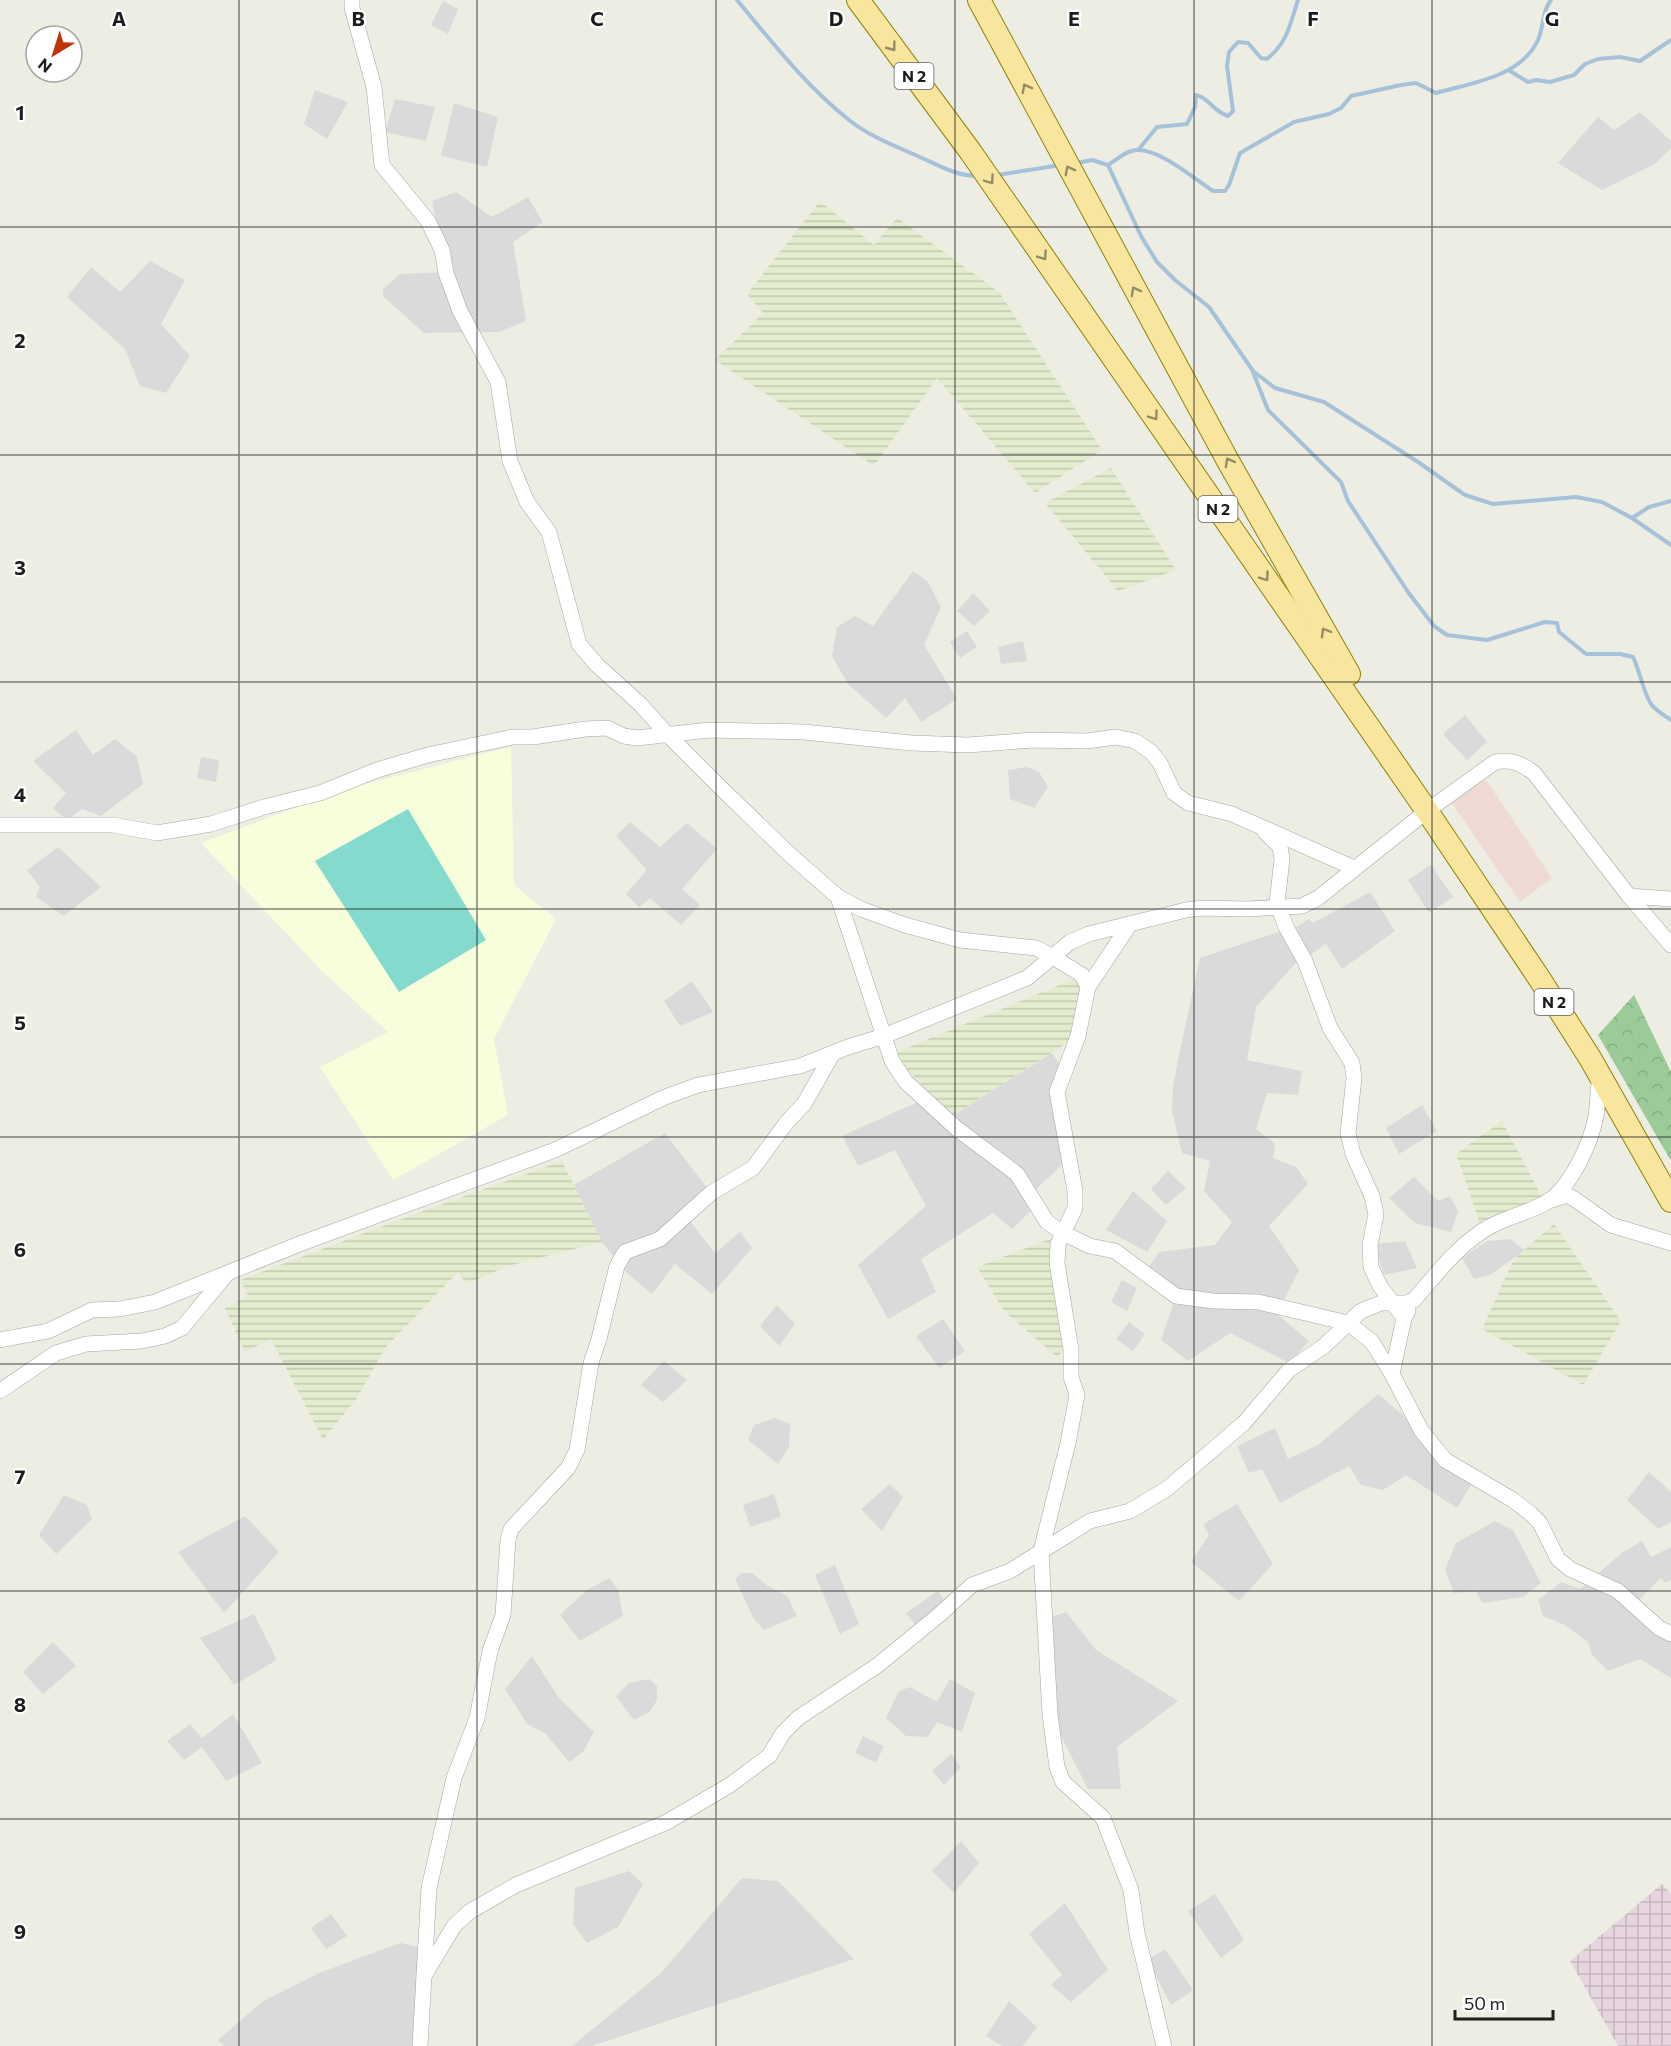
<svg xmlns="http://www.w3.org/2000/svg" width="1671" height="2046" font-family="Commissioner,sans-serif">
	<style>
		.residential { fill: #dbdada }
		.commercial { fill: #eedad2 }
		.industrial { fill: url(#industrial-grid) }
		.education { fill: #f6fedc }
		.farmland { fill: url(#farmland-rules) }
		.forest { fill: url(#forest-crowns) }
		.pitch { fill: #83dacd }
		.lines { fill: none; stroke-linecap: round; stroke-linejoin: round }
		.stream { stroke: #a5c2da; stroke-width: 4 }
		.minor-casing { stroke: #a4a4a4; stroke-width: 16 }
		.primary-casing { stroke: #8f8206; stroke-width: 24 }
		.minor { stroke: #fff; stroke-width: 15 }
		.primary { stroke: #f8e69e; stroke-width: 22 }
		.oneway { stroke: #958c64 }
		.grid { fill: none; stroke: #1d1d1d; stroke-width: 1.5; stroke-opacity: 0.55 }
		.labels { text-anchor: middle; stroke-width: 4.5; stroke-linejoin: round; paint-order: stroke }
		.shield { fill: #fff; stroke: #616161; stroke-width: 1.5 }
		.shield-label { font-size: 16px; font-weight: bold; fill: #1d1d1d }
		.grid-label { font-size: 20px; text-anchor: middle; font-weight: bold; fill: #1d1d1d; stroke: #fff; stroke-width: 4.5; stroke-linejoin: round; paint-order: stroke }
	</style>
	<defs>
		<pattern id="industrial-grid" width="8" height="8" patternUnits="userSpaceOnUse" patternTransform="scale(1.5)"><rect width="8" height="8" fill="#e6d5df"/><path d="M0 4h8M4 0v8" fill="none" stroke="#c5b6bf"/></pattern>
		<pattern id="farmland-rules" width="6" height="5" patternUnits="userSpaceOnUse" patternTransform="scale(1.5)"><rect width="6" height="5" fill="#e3eccf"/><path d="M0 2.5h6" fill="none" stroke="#c2cab1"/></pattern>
		<pattern id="forest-crowns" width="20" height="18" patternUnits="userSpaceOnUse" patternTransform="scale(1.5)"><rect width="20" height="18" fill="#9ccb99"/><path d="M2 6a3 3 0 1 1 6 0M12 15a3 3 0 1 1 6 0" fill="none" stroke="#86ae83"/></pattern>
	</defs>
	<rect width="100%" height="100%" fill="#eeede3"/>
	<g class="residential">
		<path d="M443,1L458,9L448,34L431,25Z"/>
		<path d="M315,90L348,102L327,139L304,124Z"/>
		<path d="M395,99L435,107L426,141L385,132Z"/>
		<path d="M454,103L498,117L487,167L441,156Z"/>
		<path d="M1640,112L1671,141V148L1655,164L1602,190L1558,163L1598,117L1614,130Z"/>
		<path d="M456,192L492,217L528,197L543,222L513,242L526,321L499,332L424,333L383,296V289L400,274L446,272L432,201Z"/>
		<path d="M150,261L185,280L161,324L190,356L166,393L140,386L125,349L67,297L91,267L120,292Z"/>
		<path d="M913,571L928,582L941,607L924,645L957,699L921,722L905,698L886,718L848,684L832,656L837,627L855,616L873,626Z"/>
		<path d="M973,593L990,611L974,626L957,611Z"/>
		<path d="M967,631L977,647L960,658L950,642Z"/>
		<path d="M1023,641L1027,661L1001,664L998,647Z"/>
		<path d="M1465,715L1487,742L1467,760L1443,734Z"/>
		<path d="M76,730L93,755L115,739L137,757L143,784L101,816L82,809L67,820L53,808L66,793L33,761Z"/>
		<path d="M201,757L219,760L216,782L197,778Z"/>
		<path d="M1027,767L1039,772L1048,787L1034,808L1010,799L1008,770Z"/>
		<path d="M630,822L660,847L687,823L717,849L682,889L700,905L681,925L650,898L639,907L626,894L647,870L616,836Z"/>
		<path d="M58,847L101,887L64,916L36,897L40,887L27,870Z"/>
		<path d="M1431,865L1453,897L1429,913L1408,880Z"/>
		<path d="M1370,892L1395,931L1342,969L1326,944L1307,957L1290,931L1309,919L1313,923Z"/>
		<path d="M1284,930L1300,958L1256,1007L1247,1060L1302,1071L1298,1095L1267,1093L1256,1129L1275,1144L1273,1158L1296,1167L1308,1184L1269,1226L1299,1270L1277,1314L1309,1341L1289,1363L1230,1333L1188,1361L1161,1340L1176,1296L1144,1273L1159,1252L1215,1245L1232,1222L1204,1191L1210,1161L1182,1153L1172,1111L1173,1087L1178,1060L1200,958Z"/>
		<path d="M692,981L713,1012L680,1026L664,1001Z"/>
		<path d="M1052,1053L1065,1072L1057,1093L1069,1158L1026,1199L1034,1208L1012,1229L993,1213L921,1259L936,1292L888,1319L858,1265L926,1206L895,1150L858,1166L842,1136L933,1095L952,1116Z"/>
		<path d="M1422,1105L1437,1131L1399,1154L1386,1128Z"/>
		<path d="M665,1133L711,1193L686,1216L715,1253L740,1232L752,1248L712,1294L675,1264L652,1294L627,1273L602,1242L574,1185Z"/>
		<path d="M1168,1171L1186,1188L1166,1205L1151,1189Z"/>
		<path d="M1414,1177L1438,1201L1450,1196L1458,1211L1451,1232L1415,1223L1389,1198Z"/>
		<path d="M1133,1191L1167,1221L1147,1252L1106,1230Z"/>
		<path d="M1510,1239L1525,1250L1490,1275L1474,1279L1462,1258L1487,1241Z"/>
		<path d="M1405,1241L1417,1268L1384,1275L1375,1244Z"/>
		<path d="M1122,1280L1137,1288L1127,1311L1111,1302Z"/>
		<path d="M777,1305L795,1324L779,1346L760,1326Z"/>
		<path d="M943,1319L965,1351L939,1368L916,1336Z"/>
		<path d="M1129,1322L1145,1334L1133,1351L1116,1339Z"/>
		<path d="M664,1361L687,1380L663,1402L641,1385Z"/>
		<path d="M1378,1394L1476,1477L1457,1508L1406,1475L1383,1490L1361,1485L1349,1466L1280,1503L1262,1469L1249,1473L1237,1446L1275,1428L1288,1459L1318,1445Z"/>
		<path d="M775,1418L790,1424L789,1447L778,1464L748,1440L754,1425Z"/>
		<path d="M1649,1472L1671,1492V1522L1658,1529L1627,1500Z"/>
		<path d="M890,1484L903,1497L882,1531L861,1509Z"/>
		<path d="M774,1494L781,1517L750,1527L743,1505Z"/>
		<path d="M64,1495L87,1505L92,1519L56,1554L39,1535Z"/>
		<path d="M1237,1504L1273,1564L1239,1601L1191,1562L1209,1535L1203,1524Z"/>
		<path d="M245,1516L279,1552L224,1613L178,1552Z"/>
		<path d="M1495,1521L1513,1530L1541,1583L1523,1597L1482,1603L1476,1591L1454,1593L1445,1570L1456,1543Z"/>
		<path d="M1642,1541L1651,1557L1671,1547V1580L1665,1583L1661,1578L1634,1605L1671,1639V1678L1640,1659L1608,1671L1592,1655L1588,1642L1565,1625L1543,1616L1538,1600L1561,1582L1580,1589L1623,1552Z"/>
		<path d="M835,1565L859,1624L840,1634L815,1575Z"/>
		<path d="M742,1573H752L768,1586L787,1596L797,1616L764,1630L754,1619L735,1579Z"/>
		<path d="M609,1578L618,1589L623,1616L580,1641L560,1615L587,1590Z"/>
		<path d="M938,1591L948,1606L919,1631L906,1613Z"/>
		<path d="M1066,1612L1096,1650L1178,1701L1117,1747L1121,1789H1088L1050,1714L1046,1619Z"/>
		<path d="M254,1614L277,1660L234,1685L200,1638Z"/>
		<path d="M53,1642L76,1666L43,1694L23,1672Z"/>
		<path d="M532,1656L559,1698L594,1732L583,1752L569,1762L545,1733L527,1724L505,1689Z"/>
		<path d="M649,1679L657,1686V1700L650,1712L634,1720L616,1696L629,1683Z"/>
		<path d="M950,1679L975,1693L962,1732L937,1722L928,1737L906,1736L886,1718L899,1691L910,1687L937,1702Z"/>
		<path d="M233,1714L262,1763L226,1781L202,1747L184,1760L167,1741L190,1724L202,1738Z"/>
		<path d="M863,1736L884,1746L876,1763L855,1753Z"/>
		<path d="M951,1754L961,1767L944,1785L932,1771Z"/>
		<path d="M961,1841L979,1863L954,1893L932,1871Z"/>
		<path d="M629,1871L643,1884L618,1927L587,1943L573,1924L575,1888Z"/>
		<path d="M742,1878L778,1881L854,1959L592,2046H572L661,1973Z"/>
		<path d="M1215,1894L1244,1940L1221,1958L1188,1911Z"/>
		<path d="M1065,1903L1108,1970L1071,2002L1051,1985L1062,1975L1029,1934Z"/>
		<path d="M331,1914L347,1936L326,1949L311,1928Z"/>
		<path d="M400,1943L425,1948L420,2046H224L218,2040L263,2001L319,1973Z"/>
		<path d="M1165,1949L1193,1990L1171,2005L1147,1960Z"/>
		<path d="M1009,2001L1037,2027L1023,2046H1002L986,2036Z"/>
	</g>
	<path class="commercial" d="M1484,777L1552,878L1520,902L1451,802Z"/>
	<path class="industrial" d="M1662,1884L1671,1894V2046H1618L1570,1961Z"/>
	<path class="education" d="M511,747L514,885L556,919L494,1039L508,1115L393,1180L320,1067L388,1032L320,969L201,843L345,789Z"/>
	<g class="farmland">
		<path d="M820,201L874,245L897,218L999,292L1102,450L1035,493L937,378L874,466L715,360L763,313L747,294Z"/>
		<path d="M1111,468L1176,570L1118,591L1045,503Z"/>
		<path d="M1077,978L1082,984L1070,1041L952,1116L892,1054Z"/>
		<path d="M1502,1121L1543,1199L1481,1227L1456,1154Z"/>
		<path d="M562,1161L602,1242L508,1266L466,1284L458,1272L385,1348L357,1398L323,1440L271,1339L245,1352L225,1308L248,1296L240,1280L423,1211Z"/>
		<path d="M1554,1224L1621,1321L1583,1385L1482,1329L1514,1259Z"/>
		<path d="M1050,1239L1066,1348L1057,1357L1004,1311L977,1267Z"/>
	</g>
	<path class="forest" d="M1634,995L1671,1072V1161L1598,1035Z"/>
	<path class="pitch" d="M408,809L486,940L399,992L315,861Z"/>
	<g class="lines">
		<g class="stream">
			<path d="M737,0C772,42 806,86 849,120C870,137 898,147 922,158C940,166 957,176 977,176"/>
			<path d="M1510,71L1528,82L1536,80L1550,82L1574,75L1585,64L1598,59L1620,57L1640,61L1671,40"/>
			<path d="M1139,149L1157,127L1187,124L1195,107L1196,95C1210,98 1212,111 1228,116L1233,111L1227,66L1229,52L1238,42L1248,43L1261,58L1267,59C1288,42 1290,24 1298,0"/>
			<path d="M1077,163L1092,160L1108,165L1141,236L1157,262L1175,280L1209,307L1253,371L1275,388L1324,402L1418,462L1465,495L1493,504L1576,497L1602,502L1632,518L1671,545"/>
			<path d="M1108,165C1116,160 1127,150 1137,150C1158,148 1195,179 1213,191H1225L1229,185L1240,153L1294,122L1329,114L1341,108L1351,96L1401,85L1416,83L1436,93C1471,83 1521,77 1538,40C1544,27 1542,11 1551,0"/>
			<path d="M997,175L1061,165"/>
			<path d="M1253,372L1268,410L1341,482L1348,501L1408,592L1434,626L1447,635L1487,640L1545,622L1557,623L1559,632L1586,654H1620L1633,657C1640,671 1643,692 1651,704C1656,711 1664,715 1671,720"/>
			<path d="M1632,518L1649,507L1671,501"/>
		</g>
		<defs>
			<g id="minor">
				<path d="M352,0V8L374,87L382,165L428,221L442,250L446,273L460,311L498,382L510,461L527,502L549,532L579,644L597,665L641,705L667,734L721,788L788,853L838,897L861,909L905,925L960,940L1036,948L1053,957L1082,975L1088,987L1078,1036L1057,1092L1075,1191V1208L1058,1244L1057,1263L1071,1350V1377L1077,1395L1068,1443L1041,1551L1050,1714L1057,1767L1063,1782L1103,1818L1131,1890L1137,1933L1164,2046"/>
				<path d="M0,825H113L157,833L211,824L264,807L320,793L377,770L428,755L513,737H533L585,729L607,728L624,736L637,738L709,730L804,732L911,743L968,745L1033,740L1087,741L1116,737L1135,741L1151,752L1160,763L1174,793L1188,803L1232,814L1354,868"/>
				<path d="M1265,832L1280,847L1282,859L1277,903L1286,927L1305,961L1330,1028L1352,1063L1354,1078L1348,1133L1353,1154L1372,1196L1376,1214L1370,1245L1371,1267L1380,1286L1404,1318"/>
				<path d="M1629,896L1671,899"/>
				<path d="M838,897L892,1061L906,1082L956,1128L1017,1174L1047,1222L1063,1233L1090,1246L1115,1251L1176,1296L1213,1301L1258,1302L1348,1323L1372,1342L1392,1374L1421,1430L1445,1460L1513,1500L1531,1514L1540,1523L1558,1559L1570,1569L1618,1591L1659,1628L1671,1634"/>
				<path d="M1088,987L1130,924"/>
				<path d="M1548,1201L1567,1195L1576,1200L1611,1225L1671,1243"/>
				<path d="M0,1340L48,1331L92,1310L120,1309L155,1302L302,1243L555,1150L665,1097L698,1085L800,1066L848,1047L884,1036L1027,978L1070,942L1089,934L1186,910L1202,908L1247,909L1302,906L1318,898L1427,811L1495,762C1511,759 1520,763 1534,773L1629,896L1671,945"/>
				<path d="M1392,1374L1404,1318L1408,1311"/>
				<path d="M0,1391L56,1353L86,1344L142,1341L165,1336L182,1328L226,1275"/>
				<path d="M424,1976L454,1926L469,1912L516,1885L667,1822L730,1785L769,1756L783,1733L798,1718L878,1665L939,1615L972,1585L1010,1571L1090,1521L1130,1511L1168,1488L1244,1423L1289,1370L1324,1346L1361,1311L1381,1303H1406L1414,1300C1435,1276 1454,1250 1481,1232C1500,1218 1527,1214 1547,1202C1571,1187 1591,1143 1596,1116C1598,1102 1598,1088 1600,1075"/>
				<path d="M420,2046L429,1888L454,1778L477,1718L490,1651L503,1615L508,1540L511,1529L568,1468L577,1450L591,1363L599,1339L617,1266L625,1252L660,1239L711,1193L753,1168L787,1122L804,1104L833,1053"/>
			</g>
			<g id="primary">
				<path d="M858,0L970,151L1427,811L1539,978L1590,1058L1671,1201"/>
				<path d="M979,0L1228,461L1349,674"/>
			</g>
		</defs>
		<use href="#minor" class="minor-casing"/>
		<use href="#primary" class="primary-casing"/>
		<use href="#minor" class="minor"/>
		<use href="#primary" class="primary"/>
	</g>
	<defs><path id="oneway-chevron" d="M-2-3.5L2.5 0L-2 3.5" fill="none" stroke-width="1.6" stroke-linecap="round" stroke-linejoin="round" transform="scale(1.5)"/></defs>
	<g class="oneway">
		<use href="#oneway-chevron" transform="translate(892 47) rotate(53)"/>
		<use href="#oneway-chevron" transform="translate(1026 88) rotate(-118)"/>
		<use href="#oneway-chevron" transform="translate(1069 170) rotate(-118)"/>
		<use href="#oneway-chevron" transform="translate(990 180) rotate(55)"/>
		<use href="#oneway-chevron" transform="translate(1043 256) rotate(55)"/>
		<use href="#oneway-chevron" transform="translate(1135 291) rotate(-119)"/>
		<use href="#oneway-chevron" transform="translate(1154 416) rotate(55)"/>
		<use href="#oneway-chevron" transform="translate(1229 462) rotate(-119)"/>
		<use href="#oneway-chevron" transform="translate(1265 577) rotate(55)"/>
		<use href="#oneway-chevron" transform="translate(1325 632) rotate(-120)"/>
	</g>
	<path class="grid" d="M239,0V2046M477,0V2046M716,0V2046M955,0V2046M1194,0V2046M1432,0V2046M0,227H1671M0,455H1671M0,682H1671M0,909H1671M0,1137H1671M0,1364H1671M0,1591H1671M0,1819H1671"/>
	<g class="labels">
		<g class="shield">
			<rect x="894.5" y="63" width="39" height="26" rx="4.5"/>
			<rect x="1198.5" y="496" width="39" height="26" rx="4.5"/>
			<rect x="1534.5" y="989" width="39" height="26" rx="4.5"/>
		</g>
		<g class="shield-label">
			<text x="914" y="82">N 2</text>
			<text x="1218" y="515">N 2</text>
			<text x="1554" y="1008">N 2</text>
		</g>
	</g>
	<g class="grid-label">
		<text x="119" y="26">A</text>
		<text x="358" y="26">B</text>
		<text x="597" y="26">C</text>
		<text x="836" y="26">D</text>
		<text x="1074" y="26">E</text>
		<text x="1313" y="26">F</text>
		<text x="1552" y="26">G</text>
		<text x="20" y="120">1</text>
		<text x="20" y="348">2</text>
		<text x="20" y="575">3</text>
		<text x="20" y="802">4</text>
		<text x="20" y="1030">5</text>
		<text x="20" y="1257">6</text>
		<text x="20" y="1484">7</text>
		<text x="20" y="1712">8</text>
		<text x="20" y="1939">9</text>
	</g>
	<g transform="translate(54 54) rotate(218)"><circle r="28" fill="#ffffff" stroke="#a5a5a5" stroke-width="1.5"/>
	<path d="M0-4.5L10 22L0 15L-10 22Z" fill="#c13308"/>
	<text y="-9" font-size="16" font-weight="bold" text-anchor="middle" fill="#1d1d1d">N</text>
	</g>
	<path d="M1455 2010v9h98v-9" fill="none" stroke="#1d1d1d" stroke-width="3"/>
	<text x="1464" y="2010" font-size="18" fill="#1d1d1d" stroke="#ffffff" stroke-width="4.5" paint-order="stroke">50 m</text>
</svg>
